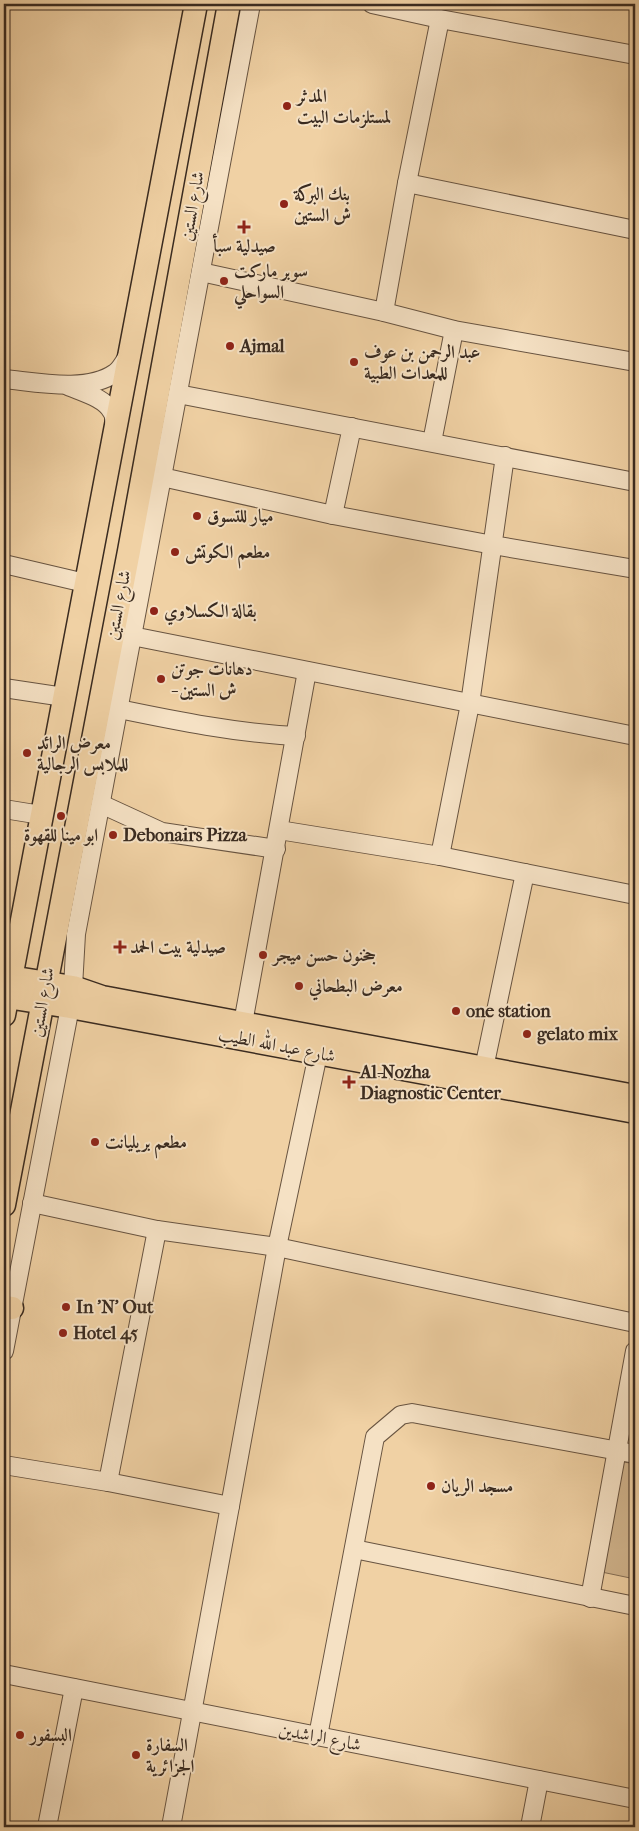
<svg xmlns="http://www.w3.org/2000/svg" width="639" height="1831" font-family="'IM FELL French Canon',Amiri,serif">
	<style>
		.green { fill: #d1b58e; stroke: #867057 }
		.lines { fill: none; stroke-linecap: round; stroke-linejoin: round }
		.minor-casing { stroke: #685441; stroke-width: 20 }
		.major-casing { stroke: #3a2b20; stroke-width: 25 }
		.minor { stroke: #f5e1c4; stroke-width: 18 }
		.major { stroke: #f0d1a4; stroke-width: 22 }
		.poi-dot { fill: #8f2418; stroke: #f5e1c4; stroke-width: 2 }
		.labels { text-anchor: middle; stroke-width: 4; stroke-linejoin: round; paint-order: stroke }
		.poi-label { font-size: 18px; font-weight: bold; fill: #3a2b20; stroke: #f5e1c4; text-anchor: start }
		.street-label { font-size: 18px; fill: #3a2b20; stroke: #f5e1c4 }
	</style>
	<rect width="100%" height="100%" fill="#f0d1a4"/>
	<filter id="stains"><feTurbulence type="fractalNoise" baseFrequency=".004" numOctaves="4"/><feColorMatrix values="0 0 0 0 .2 0 0 0 0 .09 0 0 0 0 .02 0 0 0 .5 -.17"/></filter>
	<radialGradient id="worn" r=".72"><stop offset=".6" stop-color="#630" stop-opacity="0"/><stop offset="1" stop-color="#630" stop-opacity=".3"/></radialGradient>
	<path class="green" d="M613,1460L635,1464V1579L592,1570Z"/>
	<g class="lines">
		<defs>
			<g id="minor">
				<path d="M372,4L440,19L635,55"/>
				<path d="M407,183L635,230"/>
				<path d="M201,272L384,312L454,330L635,362"/>
				<path d="M384,312L407,183L440,19"/>
				<path d="M4,379C36,382 87,393 115,373C121,369 125,360 129,354"/>
				<path d="M68,386C82,392 105,398 112,412C115,416 114,423 115,428"/>
				<path d="M178,394L635,482"/>
				<path d="M432,442L454,330"/>
				<path d="M162,477L333,515L493,545L635,569"/>
				<path d="M333,515L352,427"/>
				<path d="M4,564L85,583"/>
				<path d="M132,636L635,736"/>
				<path d="M4,688L64,697"/>
				<path d="M119,709C177,721 236,733 296,736"/>
				<path d="M101,804L162,832L276,849"/>
				<path d="M4,809L41,815"/>
				<path d="M279,830L440,856L635,895"/>
				<path d="M440,856L470,704L505,456"/>
				<path d="M241,1034L307,671"/>
				<path d="M484,1068L525,873"/>
				<path d="M32,1203L157,1230L277,1247L635,1323"/>
				<path d="M4,1351L70,1007L73,987L76,934L251,4"/>
				<path d="M4,1465L108,1482L230,1506L277,1247L321,1040"/>
				<path d="M108,1482L157,1230"/>
				<path d="M354,1549L635,1606"/>
				<path d="M590,1598L635,1351"/>
				<path d="M4,1674L635,1799"/>
				<path d="M318,1736L375,1437L401,1415L412,1413L635,1454"/>
				<path d="M47,1827L74,1688"/>
				<path d="M171,1827L230,1506"/>
				<path d="M530,1827L539,1780"/>
			</g>
			<g id="major">
				<path d="M10,977L73,987L102,997L635,1096"/>
				<path d="M7,997L70,1007L635,1112"/>
				<path d="M4,1015L196,4"/>
				<path d="M4,1205L129,551L229,4"/>
				<path d="M4,1307L12,1308"/>
			</g>
		</defs>
		<use href="#minor" class="minor-casing"/>
		<use href="#major" class="major-casing"/>
		<use href="#minor" class="minor"/>
		<use href="#major" class="major"/>
	</g>
	<g class="poi-dot">
		<circle cx="287" cy="106" r="5"/>
		<circle cx="284" cy="204" r="5"/>
		<path d="M241.5 219.5h5v5h5v5h-5v5h-5v-5h-5v-5h5z"/>
		<circle cx="224" cy="281" r="5"/>
		<circle cx="230" cy="346" r="5"/>
		<circle cx="354" cy="362" r="5"/>
		<circle cx="197" cy="516" r="5"/>
		<circle cx="175" cy="552" r="5"/>
		<circle cx="154" cy="611" r="5"/>
		<circle cx="161" cy="679" r="5"/>
		<circle cx="27" cy="753" r="5"/>
		<circle cx="61" cy="816" r="5"/>
		<circle cx="113" cy="835" r="5"/>
		<path d="M117.5 939.5h5v5h5v5h-5v5h-5v-5h-5v-5h5z"/>
		<circle cx="263" cy="955" r="5"/>
		<circle cx="299" cy="986" r="5"/>
		<circle cx="456" cy="1011" r="5"/>
		<circle cx="527" cy="1034" r="5"/>
		<path d="M346.5 1074.5h5v5h5v5h-5v5h-5v-5h-5v-5h5z"/>
		<circle cx="95" cy="1142" r="5"/>
		<circle cx="66" cy="1307" r="5"/>
		<circle cx="63" cy="1333" r="5"/>
		<circle cx="431" cy="1486" r="5"/>
		<circle cx="20" cy="1735" r="5"/>
		<circle cx="136" cy="1755" r="5"/>
	</g>
	<g class="labels">
		<g class="poi-label">
			<text x="297" y="102">المدثر<tspan x="297" dy="21">لمستلزمات البيت</tspan></text>
			<text x="294" y="200">بنك البركة<tspan x="294" dy="21">ش الستين</tspan></text>
			<text x="244" y="252" text-anchor="middle">صيدلية سبأ</text>
			<text x="234" y="277">سوبر ماركت<tspan x="234" dy="21">السواحلي</tspan></text>
			<text x="240" y="352">Ajmal</text>
			<text x="364" y="358">عبد الرحمن بن عوف<tspan x="364" dy="21">للمعدات الطبية</tspan></text>
			<text x="207" y="522">ميار للتسوق</text>
			<text x="185" y="558">مطعم الكوتش</text>
			<text x="164" y="617">بقالة الكسلاوي</text>
			<text x="171" y="675">دهانات جوتن<tspan x="171" dy="21">- ش الستين</tspan></text>
			<text x="37" y="749">معرض الرائد<tspan x="37" dy="21">للملابس الرجالية</tspan></text>
			<text x="61" y="841" text-anchor="middle">ابو مينا للقهوة</text>
			<text x="123" y="841">Debonairs Pizza</text>
			<text x="130" y="953">صيدلية بيت الحمد</text>
			<text x="273" y="961">جخنون حسن ميجر</text>
			<text x="309" y="992">معرض البطحاني</text>
			<text x="466" y="1017">one station</text>
			<text x="537" y="1040">gelato mix</text>
			<text x="360" y="1078">Al-Nozha<tspan x="360" dy="21">Diagnostic Center</tspan></text>
			<text x="105" y="1148">مطعم بريليانت</text>
			<text x="76" y="1313">In 'N' Out</text>
			<text x="73" y="1339">Hotel 45</text>
			<text x="441" y="1492">مسجد الريان</text>
			<text x="30" y="1741">البسفور</text>
			<text x="146" y="1751">السفارة<tspan x="146" dy="21">الجزائرية</tspan></text>
		</g>
		<g class="street-label">
			<text transform="translate(192 206) rotate(-80)" y="6">شارع الستين</text>
			<text transform="translate(118 605) rotate(-79)" y="6">شارع الستين</text>
			<text transform="translate(42 1002) rotate(-80)" y="6">شارع الستين</text>
			<text transform="translate(277 1045) rotate(11)" y="6">شارع عبد الله الطيب</text>
			<text transform="translate(320 1737) rotate(11)" y="6">شارع الراشدين</text>
		</g>
	</g>
	<rect width="639" height="1831" fill="none" stroke="#f0d1a4" stroke-width="20"/>
	<rect x="5" y="5" width="629" height="1821" fill="none" stroke="#3a2b20" stroke-width="2.5"/>
	<rect x="10" y="10" width="619" height="1811" fill="none" stroke="#3a2b20"/>
	<rect width="100%" height="100%" filter="url(#stains)"/>
	<rect width="100%" height="100%" fill="url(#worn)"/>
</svg>
